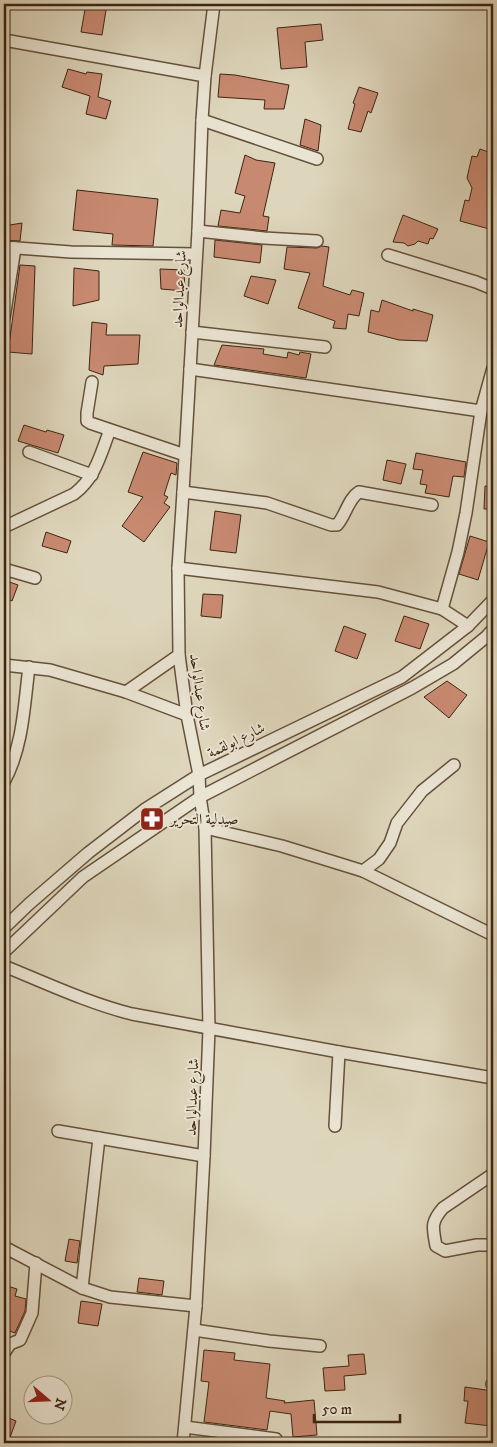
<svg xmlns="http://www.w3.org/2000/svg" width="497" height="1447" font-family="'IM FELL DW Pica',Amiri,serif">
	<style>
		.building { fill: #c88971; stroke: #3d2510 }
		.lines { fill: none; stroke-linecap: round; stroke-linejoin: round }
		.minor-casing { stroke: #65513b; stroke-width: 14 }
		.minor { stroke: #eae4d3; stroke-width: 11 }
		.labels { text-anchor: middle; stroke-width: 4; stroke-linejoin: round; paint-order: stroke }
		.street-label { font-size: 15px; fill: #3d2510; stroke: #eae4d3 }
		.poi-label { font-size: 15px; fill: #3d2510; stroke: #eae4d3; text-anchor: start }
	</style>
	<rect width="100%" height="100%" fill="#ded6bc"/>
	<filter id="stains"><feTurbulence type="fractalNoise" baseFrequency=".004" numOctaves="4"/><feColorMatrix values="0 0 0 0 .2 0 0 0 0 .09 0 0 0 0 .02 0 0 0 .5 -.17"/></filter>
	<radialGradient id="worn" r=".72"><stop offset=".6" stop-color="#630" stop-opacity="0"/><stop offset="1" stop-color="#630" stop-opacity=".3"/></radialGradient>
	<g class="building">
		<path d="M86,4H107L102,35L81,32Z"/>
		<path d="M321,24L323,40L305,42L307,67L281,69L277,28Z"/>
		<path d="M68,69L86,74L87,72L102,74L98,97L111,101L106,119L86,114L90,96L62,87Z"/>
		<path d="M220,74L235,75L289,85L284,109H264L265,100L218,97Z"/>
		<path d="M359,87L378,93L371,113L368,111L361,132L348,129L355,104L353,103Z"/>
		<path d="M305,119L321,125L318,151L300,145Z"/>
		<path d="M480,149L491,153V157L493,158V183L488,201L493,202V230L460,221L465,200L469,201L472,188L467,178L472,156L477,157Z"/>
		<path d="M245,155L256,160L275,163L263,216L269,217L267,231L218,226L221,210L240,213L245,196L235,193Z"/>
		<path d="M77,190L158,199L153,246L112,245L113,234L73,230Z"/>
		<path d="M403,215L438,229L433,239L430,238L428,244L418,241L415,244L408,246L404,243L393,242Z"/>
		<path d="M22,223L20,241L4,240V226Z"/>
		<path d="M215,240L262,245L260,263L214,257Z"/>
		<path d="M322,246L329,247L323,286L350,295L352,290L364,293L359,316L348,314L346,329L333,328L335,321L298,308L310,273L284,269L287,247L317,248Z"/>
		<path d="M20,265L35,266L32,354L8,352Z"/>
		<path d="M74,268L99,271V300L73,306Z"/>
		<path d="M160,269L184,270L185,291L161,289Z"/>
		<path d="M251,276L276,280L268,304L244,296Z"/>
		<path d="M382,300L413,311V309L433,315L427,341L399,340L368,332L371,310L379,312Z"/>
		<path d="M92,322L107,324L106,335H140L138,364L104,366L103,375L89,370Z"/>
		<path d="M222,345L264,349L263,354L287,358L288,352L299,355L300,352L311,354L306,378L214,365Z"/>
		<path d="M24,425L46,432L47,430L64,435L58,453L18,441Z"/>
		<path d="M143,452L177,463L176,475L171,473L164,495L168,497L164,503L170,507L144,542L122,526L143,497L128,492Z"/>
		<path d="M416,453L466,462L464,477L453,476L449,497L425,493L427,485L420,484L423,470L413,469Z"/>
		<path d="M387,460L406,464L401,484L383,480Z"/>
		<path d="M485,486L493,487V509H484Z"/>
		<path d="M215,511L241,515L236,553L210,550Z"/>
		<path d="M46,532L71,541L67,553L42,546Z"/>
		<path d="M470,536L489,542L478,580L459,574Z"/>
		<path d="M4,580L18,585L12,601L4,597Z"/>
		<path d="M203,594L223,595L221,618L201,616Z"/>
		<path d="M404,616L429,624L420,649L395,641Z"/>
		<path d="M344,626L366,634L357,659L335,651Z"/>
		<path d="M447,681L467,695L449,718L424,697Z"/>
		<path d="M69,1239L80,1241L77,1263L65,1261Z"/>
		<path d="M139,1278L164,1281L162,1295L137,1292Z"/>
		<path d="M4,1285L17,1289L15,1296L26,1299L25,1311L15,1333L4,1329Z"/>
		<path d="M81,1301L102,1304L98,1326L78,1323Z"/>
		<path d="M204,1350L235,1353L234,1360L270,1364L266,1398L285,1401L284,1403L314,1400L317,1435L293,1437L291,1414L270,1411L267,1430L204,1422L209,1382L201,1381Z"/>
		<path d="M364,1354L366,1374L344,1376L345,1390L325,1391L323,1368L349,1366L348,1355Z"/>
		<path d="M465,1387L493,1391V1410L491,1426L465,1423L468,1401H464Z"/>
		<path d="M4,1416L16,1421L8,1443H4Z"/>
	</g>
	<g class="lines">
		<defs>
			<g id="minor">
				<path d="M4,40L205,76"/>
				<path d="M202,120L317,159"/>
				<path d="M198,231L264,238L317,241"/>
				<path d="M4,247L71,252L196,254"/>
				<path d="M388,255L476,282L493,289"/>
				<path d="M4,318L15,248"/>
				<path d="M192,332L325,347"/>
				<path d="M190,369L481,411"/>
				<path d="M92,382L87,413V421L90,423L185,455"/>
				<path d="M29,452L92,475"/>
				<path d="M183,492L267,503L331,525H337C346,515 348,499 359,492L432,505"/>
				<path d="M4,527L74,494C96,477 100,455 110,430"/>
				<path d="M178,568L378,592L442,609L468,626"/>
				<path d="M4,569L35,578"/>
				<path d="M442,609L458,552L466,513L481,411L493,368"/>
				<path d="M4,665L50,670L126,692L187,715"/>
				<path d="M126,692L179,655"/>
				<path d="M4,782C23,747 24,706 29,667"/>
				<path d="M205,828L282,846L363,871L493,935"/>
				<path d="M363,871L379,859L390,843L397,823L422,791L454,765"/>
				<path d="M4,928L29,904L88,853L144,810L199,775L402,677L468,626L493,600"/>
				<path d="M4,952L83,877L200,797L412,688L453,664L486,637L493,629"/>
				<path d="M4,966C46,983 88,1003 132,1014L339,1052L493,1078"/>
				<path d="M335,1126L339,1052"/>
				<path d="M58,1131L204,1156"/>
				<path d="M493,1174L443,1208C430,1223 433,1228 436,1246L445,1251L477,1245H493"/>
				<path d="M4,1247L82,1288L110,1297L196,1306"/>
				<path d="M82,1288L99,1138"/>
				<path d="M194,1330L269,1341L320,1346"/>
				<path d="M4,1353L10,1344L20,1340L32,1313L36,1263"/>
				<path d="M492,1384H493"/>
				<path d="M185,1427L276,1439"/>
				<path d="M183,1443L196,1306L204,1156L209,1029L205,828L200,797L199,775L187,715L179,655L178,568L183,492L198,231L202,120L205,76L214,4"/>
			</g>
		</defs>
		<use href="#minor" class="minor-casing"/>
		<use href="#minor" class="minor"/>
	</g>
	<defs>
		<symbol id="pharmacy-square" viewBox="-11 -11 22 22"><rect x="-9" y="-9" width="18" height="18" rx="4" fill="#8f2418" stroke="#eae4d3"/><path d="M-2-6h4v4h4v4h-4v4h-4v-4h-4v-4h4Z" fill="#fff"/></symbol>
	</defs>
	<g fill-rule="evenodd">
		<use href="#pharmacy-square" x="138" y="805" width="28" height="28"/>
	</g>
	<g class="labels">
		<g class="street-label">
			<text transform="translate(179 289) rotate(-87)" y="5">شارع عبدالواحد</text>
			<text transform="translate(200 692) rotate(82)" y="5">شارع عبدالواحد</text>
			<text transform="translate(236 740) rotate(-26)" y="5">شارع ابولقمة</text>
			<text transform="translate(192 1097) rotate(-88)" y="5">شارع عبدالواحد</text>
		</g>
		<g class="poi-label">
			<text x="170" y="824">صيدلية التحرير</text>
		</g>
	</g>
	<rect width="497" height="1447" fill="none" stroke="#ded6bc" stroke-width="20"/>
	<rect x="5" y="5" width="487" height="1437" fill="none" stroke="#3d2510" stroke-width="2.5"/>
	<rect x="10" y="10" width="477" height="1427" fill="none" stroke="#3d2510"/>
	<g transform="translate(48 1400) rotate(109)"><circle r="24" fill="#eae4d3" stroke="#a59885"/>
	<path d="M0-4L9 19L0 12L-9 19Z" fill="#8f2418"/>
	<text y="-8" font-size="14" font-weight="bold" text-anchor="middle" fill="#3d2510">N</text>
	</g>
	<path d="M314 1414v8h86v-8" fill="none" stroke="#3d2510" stroke-width="2.5"/>
	<text x="322" y="1414" font-size="15" fill="#3d2510" stroke="#eae4d3" stroke-width="4" paint-order="stroke">50 m</text>
	<rect width="100%" height="100%" filter="url(#stains)"/>
	<rect width="100%" height="100%" fill="url(#worn)"/>
</svg>
